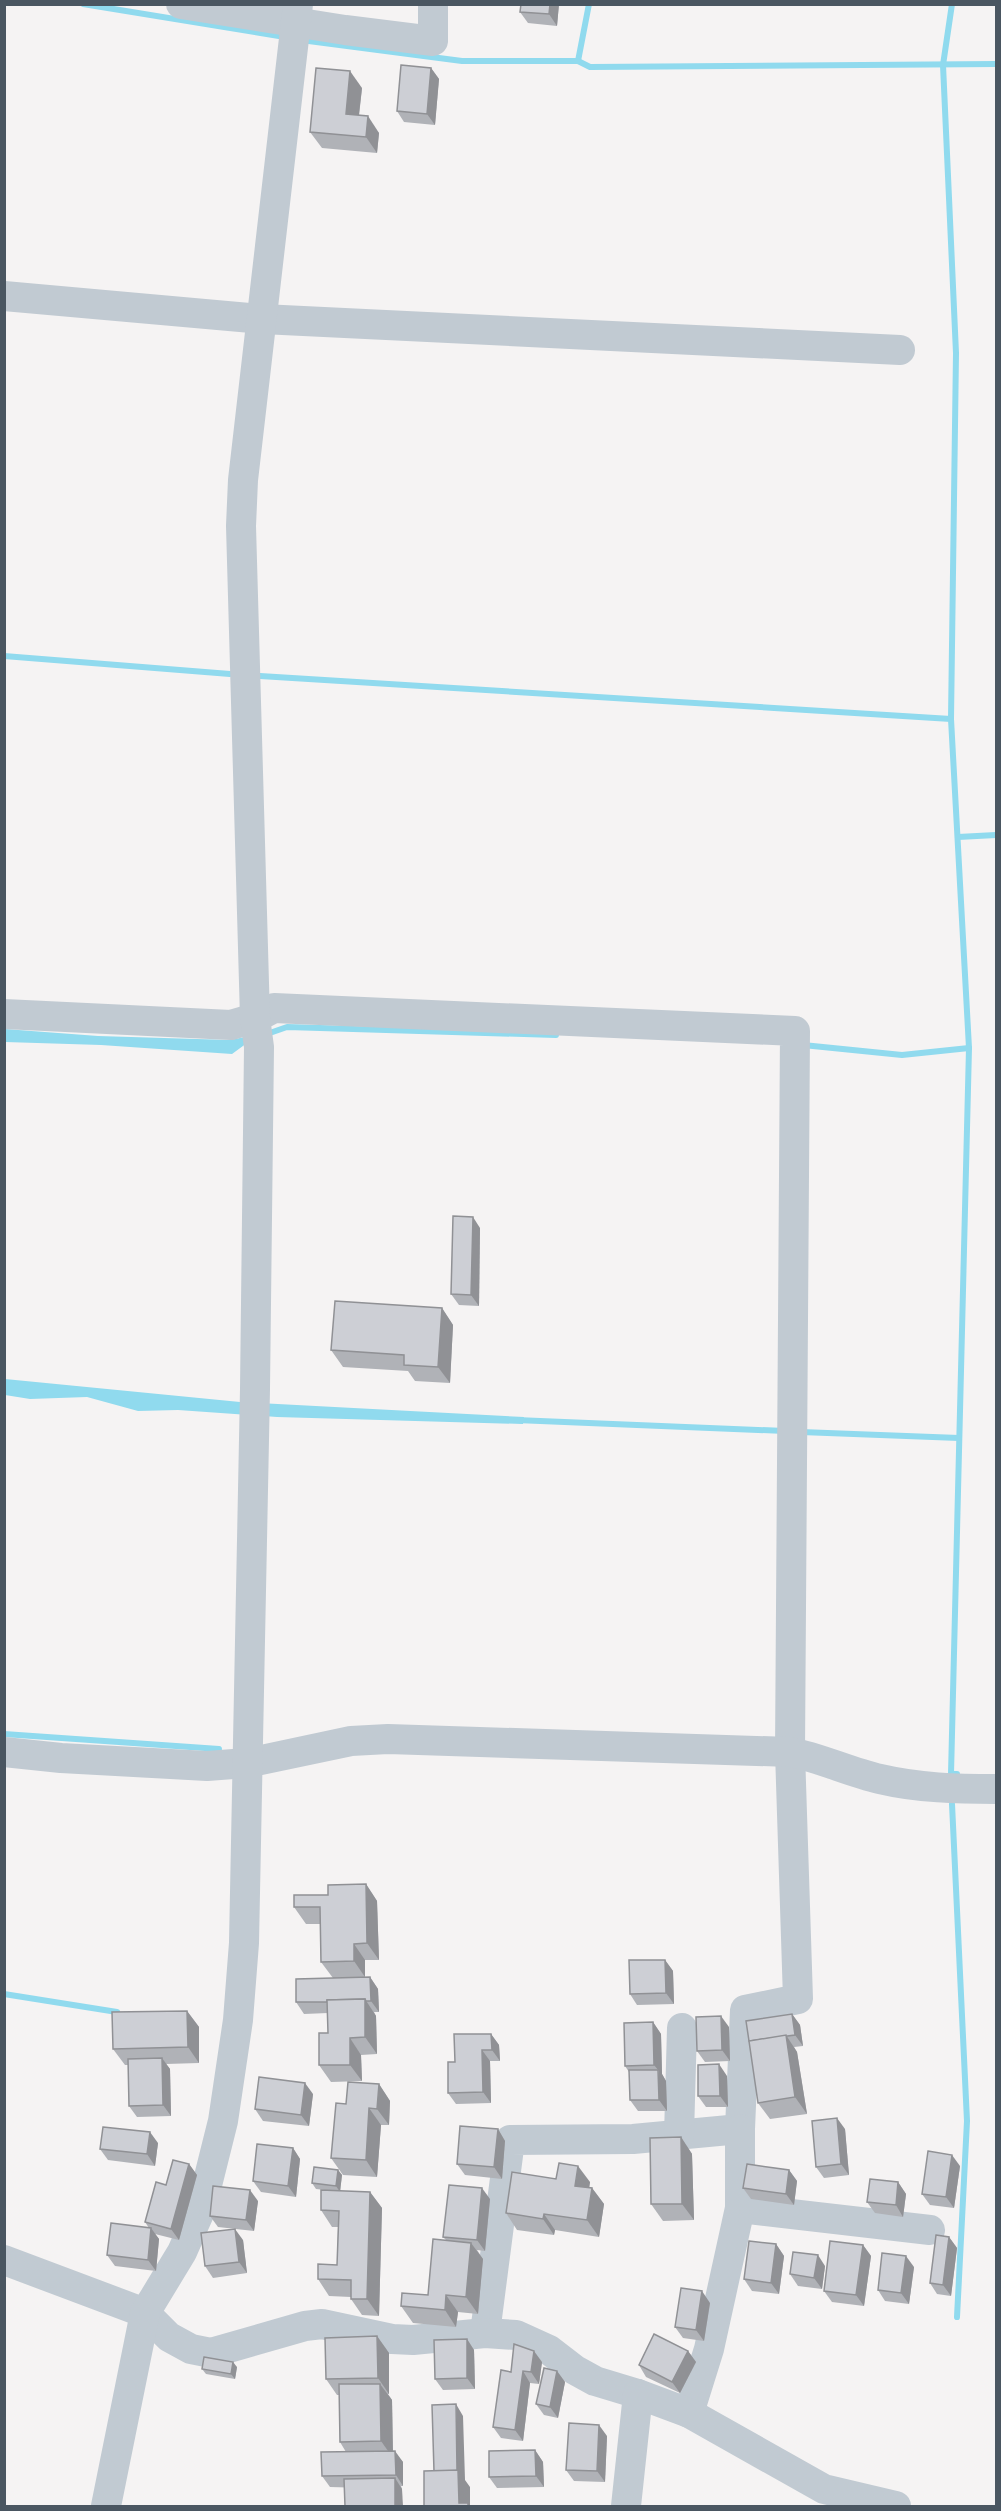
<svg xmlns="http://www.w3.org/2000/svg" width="1001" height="2511" font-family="Rubik,sans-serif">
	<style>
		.water { fill: #90daee }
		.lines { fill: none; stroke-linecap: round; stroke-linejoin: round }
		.stream { stroke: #90daee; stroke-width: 6 }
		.minor { stroke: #c1cad2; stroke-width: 30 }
		.wall { fill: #b0b2b7 }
		.shaded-wall { fill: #909195 }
		.building { fill: #cdcfd5; stroke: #909195; stroke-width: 1.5 }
	</style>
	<rect width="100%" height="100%" fill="#f5f3f3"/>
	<g class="water">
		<path d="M5,1029L98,1036L230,1040L245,1037L247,1043L232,1054L101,1045L5,1042Z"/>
		<path d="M5,1379L240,1402L524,1417L523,1424L277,1417L178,1410L138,1411L87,1397L30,1399L5,1395Z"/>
	</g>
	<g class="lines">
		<g class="stream">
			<path d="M83,4L285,37"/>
			<path d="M952,4L943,65L956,353L951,719L969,1048L951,1774H957"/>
			<path d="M301,40L462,61H578L590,67L996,64"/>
			<path d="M578,61L589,4"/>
			<path d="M4,656L230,674"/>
			<path d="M260,676L951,719"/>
			<path d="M958,837L996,835"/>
			<path d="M264,1035L287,1027L556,1035"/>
			<path d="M803,1045L902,1055L969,1048"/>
			<path d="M516,1420L785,1431"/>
			<path d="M801,1432L959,1438"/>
			<path d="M4,1734L219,1749"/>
			<path d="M952,1804L967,2121L957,2317"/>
			<path d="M4,1994L117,2012"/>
		</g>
		<g class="minor">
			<path d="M181,4L345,30L433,41V4"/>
			<path d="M4,296L262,319L900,350"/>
			<path d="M4,1014L231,1025L255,1018L274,1008L795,1031L790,1752L798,1999L745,2010L740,2129L633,2139L510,2140L485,2333"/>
			<path d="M4,1752L61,1758L207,1766L247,1763L351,1741L388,1739L790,1752C821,1758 849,1772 880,1779C918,1788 958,1789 996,1789"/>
			<path d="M679,2135L682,2028"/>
			<path d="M740,2208L930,2230"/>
			<path d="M4,2260L145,2313L169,2337L191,2349L211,2353L305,2326L322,2324L392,2339L413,2340L485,2333L516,2335L549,2350L575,2370L595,2381L638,2394"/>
			<path d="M689,2413L709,2349L740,2208V2129"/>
			<path d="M106,2506L145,2313L182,2252L201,2209L223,2121L238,2020L244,1943L255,1389L259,1047L255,1018L241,526L243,480L298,4"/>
			<path d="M626,2506L638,2394L689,2413L824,2489L896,2506"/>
		</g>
	</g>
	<g class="wall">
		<path d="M559,4L557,26L528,23L520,12Z"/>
		<path d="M431,68L439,79L435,125L404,122L397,111Z"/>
		<path d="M362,88L359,116L379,133L377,153L322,148L310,132Z"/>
		<path d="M480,1228L479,1306L459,1305L451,1294Z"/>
		<path d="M442,1308L453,1325L450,1383L415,1381L408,1371L343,1367L331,1350Z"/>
		<path d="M366,1884L377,1901L379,1960H365V1977L333,1978L321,1962L320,1924H306L294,1907Z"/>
		<path d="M665,1960L673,1971L674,2004L637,2005L630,1994Z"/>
		<path d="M370,1977L378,1989L379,2012H374L376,2016L377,2054L361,2055L362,2081L331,2082L319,2065L328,2033V2013L304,2014L296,2002Z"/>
		<path d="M187,2011L199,2027V2063L166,2064L170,2069L171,2116L137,2117L129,2106L128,2065H125L113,2049Z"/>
		<path d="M792,2014L800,2025L803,2046L794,2047L797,2052L807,2114L770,2119L758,2103Z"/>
		<path d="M653,2022L661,2034L662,2074L666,2081L667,2111H638L630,2100L629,2072L625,2066Z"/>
		<path d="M729,2027L730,2061L705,2062L697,2051Z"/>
		<path d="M491,2034L499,2045L500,2061H490L491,2103L456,2104L448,2093L455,2062Z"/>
		<path d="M727,2076L728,2107H706L698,2096Z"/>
		<path d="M379,2084L390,2101L389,2125H381L377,2177L343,2175L331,2158L346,2104Z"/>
		<path d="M313,2094L309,2126L263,2121L255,2109Z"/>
		<path d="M498,2129L505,2141L502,2179L465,2175L457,2164Z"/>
		<path d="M845,2129L849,2175L824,2178L816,2167Z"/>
		<path d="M681,2137L692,2154L694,2220L663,2221L651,2204Z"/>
		<path d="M158,2143L155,2166L108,2160L100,2149Z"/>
		<path d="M293,2148L300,2159L296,2197L261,2192L253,2181Z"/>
		<path d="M189,2164L197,2175L179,2240L155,2234L159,2239L156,2271L115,2266L107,2255L149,2228L145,2222L166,2185Z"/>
		<path d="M960,2166L954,2208L930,2205L922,2194Z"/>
		<path d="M338,2170L342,2175L340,2191L370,2192L382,2208L379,2316L362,2315L351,2299V2297L329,2296L318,2279L337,2265L338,2227H332L321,2210L325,2190L316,2189L312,2183Z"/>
		<path d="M789,2170L797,2181L794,2205L751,2199L743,2188Z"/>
		<path d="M556,2179L590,2182L589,2188H592L604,2204L599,2237L555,2230L554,2235L517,2230L506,2213Z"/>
		<path d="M898,2182L906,2194L903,2217L875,2213L867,2202Z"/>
		<path d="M490,2199L485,2251L477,2250L483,2259L478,2314L458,2312L456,2327L413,2323L401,2306L428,2295L446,2240L443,2237Z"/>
		<path d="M258,2201L254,2231L218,2227L210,2216Z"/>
		<path d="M949,2237L957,2248L951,2296L937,2294L930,2283Z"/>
		<path d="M243,2240L247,2273L213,2278L205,2266Z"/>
		<path d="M776,2244L784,2256L779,2294L752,2291L744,2279Z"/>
		<path d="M863,2245L871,2256L864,2306L832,2302L824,2291Z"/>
		<path d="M825,2266L822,2289L798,2286L790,2274Z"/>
		<path d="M914,2267L909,2304L885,2301L878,2290Z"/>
		<path d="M710,2303L704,2341L683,2338L675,2327Z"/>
		<path d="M377,2336L389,2353V2394H388L392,2400L393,2451L403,2462V2486H401L402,2489L330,2487L322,2476L346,2452L340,2442L339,2395H337L326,2379Z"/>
		<path d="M467,2339L474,2350L475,2389L443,2390L435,2379Z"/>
		<path d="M688,2351L696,2362L680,2393L646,2377L639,2365Z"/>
		<path d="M542,2362L539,2384L530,2383L523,2441L501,2438L493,2427L511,2372Z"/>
		<path d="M237,2367L235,2379L206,2374L202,2369Z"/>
		<path d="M557,2371L565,2382L558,2418L544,2415L536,2404Z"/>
		<path d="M607,2436L605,2482L574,2481L566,2470Z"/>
		<path d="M535,2450L543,2462L544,2487L497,2488L489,2477Z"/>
	</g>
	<g class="shaded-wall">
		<path d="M550,4H559L557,26L549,14Z"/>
		<path d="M431,68L439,79L435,125L427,114Z"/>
		<path d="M350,71L362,88L357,131L346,114Z"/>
		<path d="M368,116L379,133L377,153L366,137Z"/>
		<path d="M473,1217L480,1228L479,1306L471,1295Z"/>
		<path d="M442,1308L453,1325L450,1383L438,1367Z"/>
		<path d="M366,1884L377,1901L379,1960L367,1943Z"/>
		<path d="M354,1944L365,1960V1977L354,1961Z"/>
		<path d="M665,1960L673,1971L674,2004L666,1993Z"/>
		<path d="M370,1977L378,1989L379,2012L371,2001Z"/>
		<path d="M365,1999L376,2016L377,2054L365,2037Z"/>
		<path d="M187,2011L199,2027V2063L188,2047Z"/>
		<path d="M792,2014L800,2025L803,2046L795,2035Z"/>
		<path d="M721,2016L729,2027L730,2061L722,2050Z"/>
		<path d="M653,2022L661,2034L662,2074L666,2081L667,2111L659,2100V2071L654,2065Z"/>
		<path d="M491,2034L499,2045L500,2061L492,2050Z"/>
		<path d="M786,2035L797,2052L807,2114L795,2097Z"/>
		<path d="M350,2038L361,2055L362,2081L350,2065Z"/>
		<path d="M482,2050L490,2061L491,2103L483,2092Z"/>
		<path d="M162,2058L170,2069L171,2116L163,2105Z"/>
		<path d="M719,2064L727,2076L728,2107L720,2096Z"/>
		<path d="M305,2083L313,2094L309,2126L301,2115Z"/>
		<path d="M379,2084L390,2101L389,2125L377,2109Z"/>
		<path d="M369,2108L381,2125L377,2177L366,2160Z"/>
		<path d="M837,2118L845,2129L849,2175L841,2164Z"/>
		<path d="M498,2129L505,2141L502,2179L494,2167Z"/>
		<path d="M150,2132L158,2143L155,2166L147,2154Z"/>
		<path d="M681,2137L692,2154L694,2220L682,2204Z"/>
		<path d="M293,2148L300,2159L296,2197L288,2186Z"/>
		<path d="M952,2155L960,2166L954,2208L946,2197Z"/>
		<path d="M189,2164L197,2175L179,2240L171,2229Z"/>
		<path d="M578,2166L590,2182L587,2202L575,2186Z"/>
		<path d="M338,2170L342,2175L340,2192L336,2186Z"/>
		<path d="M789,2170L797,2181L794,2205L786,2194Z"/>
		<path d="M898,2182L906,2194L903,2217L896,2205Z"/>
		<path d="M482,2188L490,2199L485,2251L477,2240Z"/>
		<path d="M592,2188L604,2204L599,2237L587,2220Z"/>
		<path d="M250,2190L258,2201L254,2231L246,2220Z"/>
		<path d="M370,2192L382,2208L379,2316L367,2299Z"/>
		<path d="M544,2214L555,2230L554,2235L543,2219Z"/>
		<path d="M151,2228L159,2239L156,2271L148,2260Z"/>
		<path d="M235,2229L243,2240L247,2273L239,2262Z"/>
		<path d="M949,2237L957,2248L951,2296L943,2285Z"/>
		<path d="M471,2243L483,2259L478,2314L466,2297Z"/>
		<path d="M776,2244L784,2256L779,2294L771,2283Z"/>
		<path d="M863,2245L871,2256L864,2306L856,2295Z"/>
		<path d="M818,2255L825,2266L822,2289L814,2278Z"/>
		<path d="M906,2256L914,2267L909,2304L901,2293Z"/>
		<path d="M702,2291L710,2303L704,2341L696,2330Z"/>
		<path d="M446,2295L458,2312L456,2327L445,2310Z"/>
		<path d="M377,2336L389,2353V2394L378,2378Z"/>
		<path d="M467,2339L474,2350L475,2389L467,2378Z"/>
		<path d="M534,2351L542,2362L539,2384L531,2372Z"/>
		<path d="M688,2351L696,2362L680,2393L672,2382Z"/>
		<path d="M233,2362L237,2367L235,2379L231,2374Z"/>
		<path d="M523,2371L530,2383L523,2441L515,2430Z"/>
		<path d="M557,2371L565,2382L558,2418L550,2407Z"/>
		<path d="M380,2384L392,2400L393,2458L381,2441Z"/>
		<path d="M456,2404L463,2416L465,2480L470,2487V2506H461L459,2503L457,2472Z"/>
		<path d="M599,2425L607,2436L605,2482L597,2471Z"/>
		<path d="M535,2450L543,2462L544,2487L536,2476Z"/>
		<path d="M395,2451L403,2462V2486L396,2475Z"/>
		<path d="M395,2478L402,2489L403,2506H395Z"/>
	</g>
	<g class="building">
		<path d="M521,4H550L549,14L520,12Z"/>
		<path d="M401,65L431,68L427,114L397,111Z"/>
		<path d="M316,68L350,71L346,114L368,116L366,137L310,132Z"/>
		<path d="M453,1216L473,1217L471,1295L451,1294Z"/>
		<path d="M335,1301L442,1308L438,1367L404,1365V1355L331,1350Z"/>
		<path d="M366,1884L367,1943L354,1944V1961L321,1962L320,1907H294V1895H328V1885Z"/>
		<path d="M629,1960H665L666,1993L630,1994Z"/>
		<path d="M370,1977L371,2001H366L365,1999L327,2000V2002H296V1979Z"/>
		<path d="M365,1999V2037L350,2038V2065H319V2033H328L327,2000Z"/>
		<path d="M187,2011L188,2047L113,2049L112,2012Z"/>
		<path d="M792,2014L795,2035L749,2041L746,2021Z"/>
		<path d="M721,2016L722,2050L697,2051L696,2017Z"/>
		<path d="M653,2022L654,2065L625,2066L624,2023Z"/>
		<path d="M454,2034H491L492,2050H482L483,2092L448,2093V2062H455Z"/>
		<path d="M786,2035L795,2097L758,2103L749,2041Z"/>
		<path d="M162,2058L163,2105L129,2106L128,2059Z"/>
		<path d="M719,2064L720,2096H698V2065Z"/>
		<path d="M629,2070H658L659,2100H630Z"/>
		<path d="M259,2077L305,2083L301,2115L255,2109Z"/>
		<path d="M348,2082L379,2084L377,2109L369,2108L366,2160L331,2158L336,2103L346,2104Z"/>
		<path d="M837,2118L841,2164L816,2167L812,2121Z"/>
		<path d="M460,2126L498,2129L494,2167L457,2164Z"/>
		<path d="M103,2127L150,2132L147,2154L100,2149Z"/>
		<path d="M681,2137L682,2204H651L650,2138Z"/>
		<path d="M257,2144L293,2148L288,2186L253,2181Z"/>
		<path d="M928,2151L952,2155L946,2197L922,2194Z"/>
		<path d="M173,2160L189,2164L171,2229L145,2222L156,2182L166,2185Z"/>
		<path d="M559,2163L578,2166L575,2186L592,2188L587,2220L544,2214L543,2219L506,2213L512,2172L556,2179Z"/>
		<path d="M747,2164L789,2170L786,2194L743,2188Z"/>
		<path d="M314,2167L338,2170L336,2186L312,2183Z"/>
		<path d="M870,2179L898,2182L896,2205L867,2202Z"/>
		<path d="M449,2185L482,2188L477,2240L443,2237Z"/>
		<path d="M213,2186L250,2190L246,2220L210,2216Z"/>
		<path d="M321,2190L370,2192L367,2299H351V2280L318,2279V2264L337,2265L339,2211L321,2210Z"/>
		<path d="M111,2223L151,2228L148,2260L107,2255Z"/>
		<path d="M235,2229L239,2262L205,2266L201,2233Z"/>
		<path d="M936,2235L949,2237L943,2285L930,2283Z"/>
		<path d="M433,2239L471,2243L466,2297L446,2295L445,2310L401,2306L402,2293L428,2295Z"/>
		<path d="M749,2241L776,2244L771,2283L744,2279Z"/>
		<path d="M830,2241L863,2245L856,2295L824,2291Z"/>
		<path d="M793,2252L818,2255L814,2278L790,2274Z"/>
		<path d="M882,2253L906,2256L901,2293L878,2290Z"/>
		<path d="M681,2288L702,2291L696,2330L675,2327Z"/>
		<path d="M654,2334L688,2351L672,2382L639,2365Z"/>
		<path d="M377,2336L378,2378L326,2379L325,2338Z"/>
		<path d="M467,2339V2378L435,2379L434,2340Z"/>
		<path d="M514,2344L534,2351L531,2372L523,2371L515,2430L493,2427L501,2370L511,2372Z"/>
		<path d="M204,2357L233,2362L231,2374L202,2369Z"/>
		<path d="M544,2368L557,2371L550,2407L536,2404Z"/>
		<path d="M339,2384H380L381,2441L340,2442Z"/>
		<path d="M456,2404L457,2471H434L432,2405Z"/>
		<path d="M569,2423L599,2425L597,2471L566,2470Z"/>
		<path d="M535,2450L536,2476L489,2477V2451Z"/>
		<path d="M395,2451L396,2475L322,2476L321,2452Z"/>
		<path d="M458,2470L459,2503H468V2506H424V2471Z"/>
		<path d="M395,2478V2506H345L344,2479Z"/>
	</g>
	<rect width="1001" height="2511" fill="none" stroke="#4a5661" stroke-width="12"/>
</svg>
